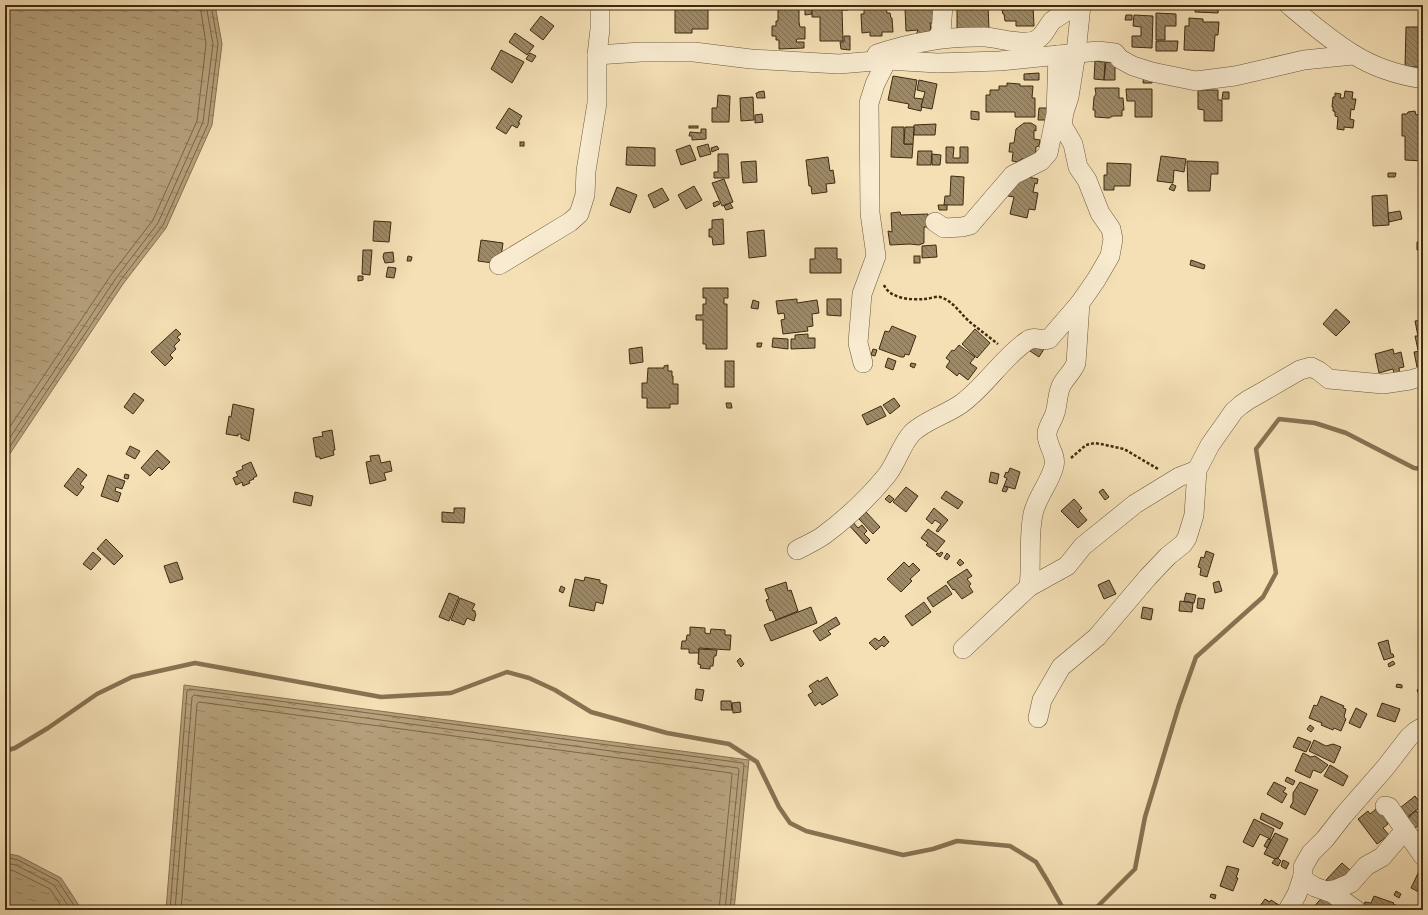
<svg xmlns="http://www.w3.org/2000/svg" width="1428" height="915" font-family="Cardo,serif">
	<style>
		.water { fill: url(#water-ripples); stroke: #867251 }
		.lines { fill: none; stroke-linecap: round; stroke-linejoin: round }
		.shore { stroke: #7a6646; stroke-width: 1 }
		.stream { stroke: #867251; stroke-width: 4.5 }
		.building { fill: url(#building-back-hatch); stroke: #3d2b0f }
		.minor-casing { stroke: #6b5839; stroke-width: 20 }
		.path { stroke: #3d2b0f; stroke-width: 2.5; stroke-dasharray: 3 2; stroke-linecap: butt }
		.minor { stroke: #f8ebd0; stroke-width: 19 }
	</style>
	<defs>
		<pattern id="water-ripples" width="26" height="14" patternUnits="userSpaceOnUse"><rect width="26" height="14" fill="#b6a27d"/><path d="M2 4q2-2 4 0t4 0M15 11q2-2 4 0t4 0" fill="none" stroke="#958465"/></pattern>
		<pattern id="building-back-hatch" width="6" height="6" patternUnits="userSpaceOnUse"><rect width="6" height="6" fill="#9d8966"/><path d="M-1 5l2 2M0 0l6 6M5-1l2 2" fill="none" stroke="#817052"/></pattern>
	</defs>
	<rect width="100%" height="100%" fill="#f5e0b6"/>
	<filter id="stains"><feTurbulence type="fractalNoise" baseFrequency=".005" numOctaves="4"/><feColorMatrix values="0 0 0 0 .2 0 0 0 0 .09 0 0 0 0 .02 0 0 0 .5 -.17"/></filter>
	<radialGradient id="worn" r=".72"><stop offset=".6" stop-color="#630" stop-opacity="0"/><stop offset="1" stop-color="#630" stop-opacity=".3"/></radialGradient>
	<g class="water">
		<path d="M5,5H215L222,44L212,125L166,228L123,284L5,461Z"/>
		<path d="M184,685L749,760L734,910H166Z"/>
		<path d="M5,853L19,856L61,878L82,910H5Z"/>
	</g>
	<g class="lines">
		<g class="shore">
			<path d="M5,434L111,275L153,220L197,121L206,44L200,5"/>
			<path d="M5,445L116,278L158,223L203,122L213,44L206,5"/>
			<path d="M5,454L120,281L163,225L208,124L218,44L211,5"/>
			<path d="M5,857L18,860L58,881L77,910"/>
			<path d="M5,863L16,865L54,885L71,910"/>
			<path d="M5,869L14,871L50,889L64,910"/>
			<path d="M170,910L187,691L189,689L743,763L744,765L730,910"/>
			<path d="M175,910L192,697L194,695L738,768L739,770L725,910"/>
			<path d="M181,910L197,704L199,702L731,773L732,775L719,910"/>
		</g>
		<g class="stream">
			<path d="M5,751L15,748L48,728L97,694L132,677L195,663L381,697L451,693L507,672L529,678L555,690L591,712L667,733L729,744L757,762L779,807L790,823L806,831L903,855L933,849L957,841L1010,846L1036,862L1047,880L1064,910"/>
			<path d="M1094,910L1135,869L1145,817L1179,705L1196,657L1263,597L1276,573L1256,449L1279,419L1315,423L1346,433L1414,468L1423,469"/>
		</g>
	</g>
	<g class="building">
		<path d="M675,5H708V29H692V33H675Z"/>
		<path d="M778,5H799V22L800,27H805V39H797L796,42H804V48L779,49V40H776V36H772V26H776V21H778Z"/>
		<path d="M805,5H812V14L805,15Z"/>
		<path d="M812,5H848V10H842L843,41H820V17H812Z"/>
		<path d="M860,5H886L887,13H890L891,18H892L893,32H882V36H870V32L862,33L861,14H864V8H861Z"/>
		<path d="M916,5H937L938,23H930L931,30L929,31V34L916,35L918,30L906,31L905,9H916Z"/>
		<path d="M957,5H988L989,30L957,29Z"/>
		<path d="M1008,5H1033L1034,26H1016V21H1005L1004,14H1003L1002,10H1004V6Z"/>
		<path d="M1096,5H1123V9L1096,7Z"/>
		<path d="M1196,5H1219L1218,13L1195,12Z"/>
		<path d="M1156,13L1176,14V26H1165V40H1156Z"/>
		<path d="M1126,15H1132V20H1125Z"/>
		<path d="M1134,15L1153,16L1152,48L1132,47V36H1141V27L1133,26Z"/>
		<path d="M541,16L554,26L543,40L530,30Z"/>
		<path d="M1189,18L1203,19V22H1219L1218,35H1215L1214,51L1184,50L1185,26H1189Z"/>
		<path d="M1406,27H1423V67H1405Z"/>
		<path d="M515,33L534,46L527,55L509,42Z"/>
		<path d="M844,36H850V50L841,49L840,42H844Z"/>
		<path d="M1156,41H1178L1177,51H1156Z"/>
		<path d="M501,50L524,62L512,83L491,69Z"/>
		<path d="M530,53L536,56L532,62L526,59Z"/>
		<path d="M1095,61L1105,62L1104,80L1094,79Z"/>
		<path d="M1106,62L1115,63V80H1104Z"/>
		<path d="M1144,72L1153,73L1152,83H1143Z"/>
		<path d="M1039,73V80H1024V74Z"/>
		<path d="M893,76L917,80L914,98L923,99L921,111L908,108L909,104L888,100Z"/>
		<path d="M919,80L937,84L932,109L921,107L925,92L917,90Z"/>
		<path d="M1007,83L1020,84V86H1033L1032,98H1035V117H1015V112H986V95H990V90H999V86H1007Z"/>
		<path d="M1095,88H1119V98H1123L1124,110H1122V116H1113L1109,118L1095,117V110H1093L1094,97L1096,94Z"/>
		<path d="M1126,89H1152V117H1135V101H1127Z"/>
		<path d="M1198,90H1218V100H1222V121H1204V110L1198,109Z"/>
		<path d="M764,91L765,98H757L756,93H758V92Z"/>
		<path d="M1345,91L1353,92L1352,99H1356L1354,110L1351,109L1350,119L1354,120L1353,128L1344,127V130L1337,129L1338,117L1335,116V112L1333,111V107H1332L1333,97H1335V93L1341,94L1340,98H1344Z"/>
		<path d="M1223,92H1229V99H1222Z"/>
		<path d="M718,95L730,96L729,122H712V108H717Z"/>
		<path d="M753,97L754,120L741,121L740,98Z"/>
		<path d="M509,108L522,116L518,123H520L517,128L512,125L506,134L496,128Z"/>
		<path d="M1039,108H1052L1051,120H1038Z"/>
		<path d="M971,111L979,112V120L971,119Z"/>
		<path d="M1415,111L1416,115L1420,114V118H1423V161L1405,160V136H1402V114H1407L1408,112Z"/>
		<path d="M762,114L763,122L755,123V115Z"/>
		<path d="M1024,123H1031L1036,126V131L1034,130V139L1040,140L1039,146L1036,147L1035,161L1021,159L1018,162L1012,161L1013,152H1009L1010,143H1014L1016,129Z"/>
		<path d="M936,124L935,135H914V125Z"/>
		<rect x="689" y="126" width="9" height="2"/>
		<path d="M892,127H904V144H913L912,158L891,157Z"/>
		<path d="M905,127H914L913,144H904Z"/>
		<path d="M701,129H706V139L692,140V136H689L690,132L701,133Z"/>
		<rect x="520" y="142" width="4" height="4"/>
		<path d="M708,144L711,154L700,157L697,147Z"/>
		<path d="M690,145L696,160L681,165L676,150Z"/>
		<path d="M717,146L719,149L712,152L711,148Z"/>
		<path d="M627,147L655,148V166L626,165Z"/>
		<path d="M946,147H954L953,158H960V147H968V163H946Z"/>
		<path d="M918,151H932L931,165H917Z"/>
		<path d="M718,154H728L729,178H714V172H718Z"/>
		<path d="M932,154L941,155L940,165H932Z"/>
		<path d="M1161,156L1186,159L1184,172L1174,170L1173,183L1157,181Z"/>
		<path d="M828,157L830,171L833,170L835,183L826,184L827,192L812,194L811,186H809L806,160Z"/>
		<path d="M756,161L757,182L743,183L741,162Z"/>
		<path d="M1187,161L1218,162V174H1211L1210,191H1188Z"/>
		<path d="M1107,163L1131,164L1130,186H1114V190H1104V175H1107Z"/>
		<path d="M1388,173H1396L1395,177H1388Z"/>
		<path d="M1018,175L1038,179L1037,184L1035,183L1033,192L1038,193L1035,210L1029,209L1027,218L1010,214L1014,197L1008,196L1010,185Z"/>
		<path d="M951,176L964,177L963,205H944L945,196H950Z"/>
		<path d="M724,179L733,202L722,206L712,183Z"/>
		<path d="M1172,184L1176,186L1174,191L1169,189Z"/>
		<path d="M694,186L702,200L686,209L678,195Z"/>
		<path d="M617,187L637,195L630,213L610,205Z"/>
		<path d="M662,188L669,200L654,208L648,195Z"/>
		<path d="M1387,195L1389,225L1373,226L1372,196Z"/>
		<path d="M718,201L720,204L714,207L713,203Z"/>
		<path d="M730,203L733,208L726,210L724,206Z"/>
		<path d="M938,205H947V210H939Z"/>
		<path d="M1400,211L1402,219L1389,222L1388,213Z"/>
		<path d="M900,212L901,215L928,214V227H924V243L919,245L910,244L890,245L888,231L892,232L891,213Z"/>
		<path d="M723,219L724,244L713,245L712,237H709V229H712V220Z"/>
		<path d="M374,221L391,222L389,242L373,241Z"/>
		<path d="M1423,222V230L1422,231L1420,223Z"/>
		<path d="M764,230L766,256L749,258L747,232Z"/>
		<path d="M481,240L503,243L500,264L478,261Z"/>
		<path d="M1417,242H1423V249L1417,250Z"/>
		<path d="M936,245L937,257L922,258V246Z"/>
		<path d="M815,248H837V259H841V273H810V259H815Z"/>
		<path d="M363,250H372L370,275L362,274Z"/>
		<path d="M393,252L394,262L385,263L383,257L384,253Z"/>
		<path d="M408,256L412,257L411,261H407Z"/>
		<rect x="914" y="256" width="6" height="7"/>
		<path d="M1191,260L1205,265L1204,269L1190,265Z"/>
		<path d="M388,267L396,268L394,278L386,277Z"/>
		<path d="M358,276H363V280L358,281Z"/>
		<path d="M703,288H728V298H724V304H727V349H706V344H703V320H696V315H703V304H706V298H703Z"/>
		<path d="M797,299V303L817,300L819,313L812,314L813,326L807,327L808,331L783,334L781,320L785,319L784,313L778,314L776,301Z"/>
		<path d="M827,299H841V316L827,315Z"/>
		<path d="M753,300L759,302L758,309L751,308Z"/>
		<path d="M1336,309L1350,322L1336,336L1323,324Z"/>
		<path d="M1423,320V352L1422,349L1418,350L1415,336H1418L1415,321Z"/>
		<path d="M892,326L916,336L909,355L905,354L904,357H901L879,349L885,331L889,332Z"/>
		<path d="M176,329L181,334L177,337L180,340L174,346L176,349L170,355L173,358L165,366L151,352Z"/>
		<path d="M975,329L990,343L977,358L962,344Z"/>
		<path d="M808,334V338H815V348L791,349V339H795V335Z"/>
		<path d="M773,338L788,339V349L772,347Z"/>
		<path d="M1037,340L1046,346L1039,357L1030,351Z"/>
		<path d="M757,343H762L761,347H757Z"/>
		<path d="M959,345L975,357L970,363L977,368L968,380L959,373L957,376L946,367L950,361L946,358L952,350L954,351Z"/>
		<path d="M642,347L643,362L630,364L629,349Z"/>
		<path d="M873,349L877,350L875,356L871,355Z"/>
		<path d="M1393,349L1394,354L1401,352L1404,367L1399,368L1400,376L1395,377L1393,369L1379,373L1375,354Z"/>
		<path d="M1421,351L1422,355L1423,354V366L1417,367L1414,352Z"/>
		<path d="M888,358L896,361L893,370L885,367Z"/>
		<rect x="725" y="361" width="9" height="26"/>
		<path d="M911,363L916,364L914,368L910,366Z"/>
		<path d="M668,365V371H672V376H673V384H678V404H670V408H647V398H642V383H647L648,368H664V366Z"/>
		<path d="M134,393L144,400L133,414L124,407Z"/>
		<path d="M894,398L900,406L890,414L883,405Z"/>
		<path d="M726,403H731L732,408H727Z"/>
		<path d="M233,404L254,409L249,441L241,438V434H238V436L226,434L229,416L231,417Z"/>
		<path d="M881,406L886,416L867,425L862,415Z"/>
		<path d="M332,430L335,450H333L334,455L320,459V457H316L313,438L323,436L322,432Z"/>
		<path d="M130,446L140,451L135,459L126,454Z"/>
		<path d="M157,450L170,462L162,470L159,467L150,476L141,468Z"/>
		<path d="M379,455L381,463L390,461L392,471L384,473L386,480L370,484L366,462L371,461L370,456Z"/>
		<path d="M251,462L257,476L253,478L254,479L249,481L250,483L243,486L242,482L236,485L233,478L238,476L236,472L243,469L242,466Z"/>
		<path d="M78,468L87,475L80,484L84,487L77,496L64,486Z"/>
		<path d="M1010,468L1020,472L1015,489L1004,486L1007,478L1004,477L1006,472L1008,473Z"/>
		<path d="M991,472L999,474L997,484L989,482Z"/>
		<path d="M125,474L129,475L128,479L124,478Z"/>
		<path d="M108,475L125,481L122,489L116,487L115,491L121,493L118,502L101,496Z"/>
		<path d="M1004,486L1008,488L1006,492L1002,491Z"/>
		<path d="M906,487L918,496L906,512L893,502Z"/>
		<path d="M1103,489L1109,497L1105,500L1099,492Z"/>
		<path d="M946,491L963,502L958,509L941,498Z"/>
		<path d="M295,492L313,496L311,506L293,502Z"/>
		<path d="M889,495L894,499L890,503L885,499Z"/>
		<path d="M1074,499L1082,508L1079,511L1087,520L1078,528L1061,511Z"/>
		<path d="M454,508H465L464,523L442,522V512L454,513Z"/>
		<path d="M934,508L948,520L938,532L936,531L941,524L935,520L932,524L926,519Z"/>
		<path d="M866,512L880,527L873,534L859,519Z"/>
		<path d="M851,520L858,528L862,525L867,531L864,534L870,540L866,544L847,523Z"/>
		<path d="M928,529L945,541L936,552L926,545L928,543L921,538Z"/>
		<path d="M106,539L123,556L114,565L97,549Z"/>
		<path d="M1206,551L1214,554L1207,577L1200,575L1201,568L1198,567L1201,557L1204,558Z"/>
		<path d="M93,552L101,559L91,570L83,564Z"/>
		<path d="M941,552L943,553L940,557L936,554L937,553L939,554Z"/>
		<path d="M947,553L950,556L947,560L944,558Z"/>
		<path d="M960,559L964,563L960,566L957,563Z"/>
		<path d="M177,562L183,579L170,583L164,566Z"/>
		<path d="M904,562L909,567L913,563L920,570L910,579L912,581L901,592L887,579Z"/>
		<path d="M967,569L972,576L967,579L971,584L969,586L973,592L962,599L954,589L953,590L947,582Z"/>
		<path d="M585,577L600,580V583L607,585L603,604L596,602L594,611L569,606L575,579L584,581Z"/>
		<path d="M1109,580L1116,594L1104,599L1098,585Z"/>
		<path d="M1219,581L1222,591L1215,593L1213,583Z"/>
		<path d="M786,582L788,591L791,590L798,611L776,620L772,610L770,611L766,600L769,599L765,589Z"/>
		<path d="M946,585L952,594L933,607L927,598Z"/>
		<path d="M561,586L565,588L563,593L559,591Z"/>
		<path d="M449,593L459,597L449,621L439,617Z"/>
		<path d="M1186,593L1196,595L1194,603L1184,601Z"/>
		<path d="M460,598L475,604L472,610L475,611V613L476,614L474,621L467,618L464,625L451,620Z"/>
		<path d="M1198,598L1205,599L1203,609L1197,608Z"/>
		<path d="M1180,601L1193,603L1192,612L1179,611Z"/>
		<path d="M924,602L931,612L912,626L905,616Z"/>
		<path d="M811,607L817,623L771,641L764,625Z"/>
		<path d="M1143,607L1153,609L1151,620L1141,618Z"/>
		<path d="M836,617L840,624L828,631L831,634L820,641L813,631Z"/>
		<path d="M690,627L705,628V633L710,634L711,629L725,630V635H731L730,650L699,648V653H689V649H681L682,641H686L687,635H690Z"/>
		<path d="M884,636L889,642L884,647L882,645L876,650L869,643L875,638L879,641Z"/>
		<path d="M1388,640L1391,654H1393L1394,657L1384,660L1378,643Z"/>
		<path d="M699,649L717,650L716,656H714L713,666H710V669L700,668L701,665L698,664Z"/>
		<path d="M740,658L744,664L741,667L737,661Z"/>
		<path d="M1393,661L1395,664L1389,667L1388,664Z"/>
		<path d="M827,677L838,695L822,705L820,702L815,706L808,695L813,692L809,686L818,680L819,682Z"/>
		<path d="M1397,684L1402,685V688L1396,687Z"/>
		<path d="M1423,688V704L1417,690Z"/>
		<path d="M696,689L704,690L702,701L695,699Z"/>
		<path d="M1321,696L1344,706L1343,708L1346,709L1344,717L1346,719L1341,731L1334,728L1333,730L1321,725L1322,723L1309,718L1314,705L1317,706Z"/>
		<path d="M721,701H731L732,710H721Z"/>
		<path d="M740,702L741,712L733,713L732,703Z"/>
		<path d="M1382,703L1400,709L1395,722L1377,716Z"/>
		<path d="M1356,708L1367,714L1360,728L1349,723Z"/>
		<path d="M1310,725L1314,728L1311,732L1307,729Z"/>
		<path d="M1298,737L1311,742L1306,752L1293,747Z"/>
		<path d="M1314,740L1326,746L1333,744L1341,747L1334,763L1309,751Z"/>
		<path d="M1303,753L1311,757L1315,756L1328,765L1321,773L1313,770L1310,778L1295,771Z"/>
		<path d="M1330,765L1348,776L1343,786L1324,776Z"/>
		<path d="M1287,777L1295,781L1293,785L1285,781Z"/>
		<path d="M1274,782L1286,788L1283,792L1287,794L1282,803L1267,794Z"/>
		<path d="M1300,782L1318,790L1305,815L1290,807L1293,802V793Z"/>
		<path d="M1415,796L1421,804L1418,807L1419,808L1406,818L1395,812Z"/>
		<path d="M1381,805L1392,819L1387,822L1388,824L1383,828L1389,835L1377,844L1358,819L1368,811L1370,814Z"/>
		<path d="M1416,811L1423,819V822L1410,832L1402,823Z"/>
		<path d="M1262,813L1283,823L1280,829L1260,819Z"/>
		<path d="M1254,819L1274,829L1270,839L1260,834L1253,847L1243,842Z"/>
		<path d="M1423,828V851L1411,835Z"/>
		<path d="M1275,833L1288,839L1279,857L1275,859L1264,854Z"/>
		<path d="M1268,839L1271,840L1267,848L1264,846Z"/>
		<path d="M1278,858L1281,861L1278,866L1272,863L1275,859Z"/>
		<path d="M1283,860L1289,863L1286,869L1281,866Z"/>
		<path d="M1342,863L1351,871L1335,888L1326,880Z"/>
		<path d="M1227,866L1239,869L1236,878H1238L1233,891L1220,886Z"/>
		<path d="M1420,869L1423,871V889L1421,893L1411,888Z"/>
		<path d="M1396,891L1401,894L1399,898L1394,895Z"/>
		<path d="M1326,893L1340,906L1336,910H1311Z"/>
		<path d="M1211,894L1216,895L1215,899L1210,897Z"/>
		<path d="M1374,896L1394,903L1393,904L1403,908L1402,910H1361L1365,902L1371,903Z"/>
		<path d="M1265,899L1270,902L1271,900L1282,907L1280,910H1257Z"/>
	</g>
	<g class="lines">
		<defs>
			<g id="minor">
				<path d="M1289,5C1309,22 1330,40 1353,54C1373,67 1399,75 1423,79"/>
				<path d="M936,39L941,32L943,5"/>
				<path d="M877,54C912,42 948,36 985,37C999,38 1020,45 1034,41C1043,38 1046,28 1052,21C1059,15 1068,12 1074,5"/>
				<path d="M597,55L641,52H694L751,59L839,64L887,60L937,63L1000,61L1098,51L1115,53L1120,59L1133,66L1152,72L1196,81L1235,76L1304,60L1353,55"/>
				<path d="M935,222L944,228L962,227L970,225L1013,175L1041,161L1048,153L1056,114L1058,55"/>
				<path d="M499,265L570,222L579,214L585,195L586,171L597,103V55L600,29V5"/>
				<path d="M863,363L858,343L862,294L876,256L870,213L869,103L875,84L887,60"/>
				<path d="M797,550C806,545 816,541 824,535C847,518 869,497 887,475C897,462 901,445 912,433C924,421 947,414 961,404C986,386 1002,358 1027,341C1035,335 1042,342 1049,339L1080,303"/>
				<path d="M1029,587L1067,566L1083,546L1135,504L1179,477L1197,470"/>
				<path d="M963,649L1029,587C1032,563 1028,538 1033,514C1037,496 1050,483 1054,466C1057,454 1046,445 1047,433C1048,426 1053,420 1055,413C1058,404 1057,393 1062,384C1067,376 1073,371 1076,363L1080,303L1096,280L1110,256L1113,239L1111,229L1100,213L1087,180L1078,167L1073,144L1062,125L1064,112L1069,97L1076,53L1081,5"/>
				<path d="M1038,718L1042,700L1061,667L1097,637L1148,577L1168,556L1183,544L1187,538L1194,515L1197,470L1210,445L1234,411L1241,405L1248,400L1264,391L1300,370L1311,367L1319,371L1329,379L1383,384L1410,380L1423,376"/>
				<path d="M1385,806L1389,807L1423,856"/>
				<path d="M1328,891L1337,889L1351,883L1366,866L1382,857L1405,830"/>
				<path d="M1288,910L1297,894L1303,876"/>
				<path d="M1356,910L1332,893L1315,887L1305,881L1303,876V867L1311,853L1325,839L1343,816L1385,768L1409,737L1416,731L1423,727"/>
			</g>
		</defs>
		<use href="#minor" class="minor-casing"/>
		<g class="path">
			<path d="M884,285C890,299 911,300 925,299C930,299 935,296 940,297C954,301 961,315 971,323C980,330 989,337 998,344"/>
			<path d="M1071,458L1086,445L1095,443L1101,444L1124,449L1158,469"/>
		</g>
		<use href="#minor" class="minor"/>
	</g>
	<rect width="1428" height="915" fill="none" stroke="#f5e0b6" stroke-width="20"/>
	<rect x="6" y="6" width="1416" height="903" fill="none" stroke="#3d2b0f" stroke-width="2"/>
	<rect x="10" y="10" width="1408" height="895" fill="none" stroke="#3d2b0f"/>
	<rect width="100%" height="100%" filter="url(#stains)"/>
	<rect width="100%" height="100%" fill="url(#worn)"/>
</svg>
